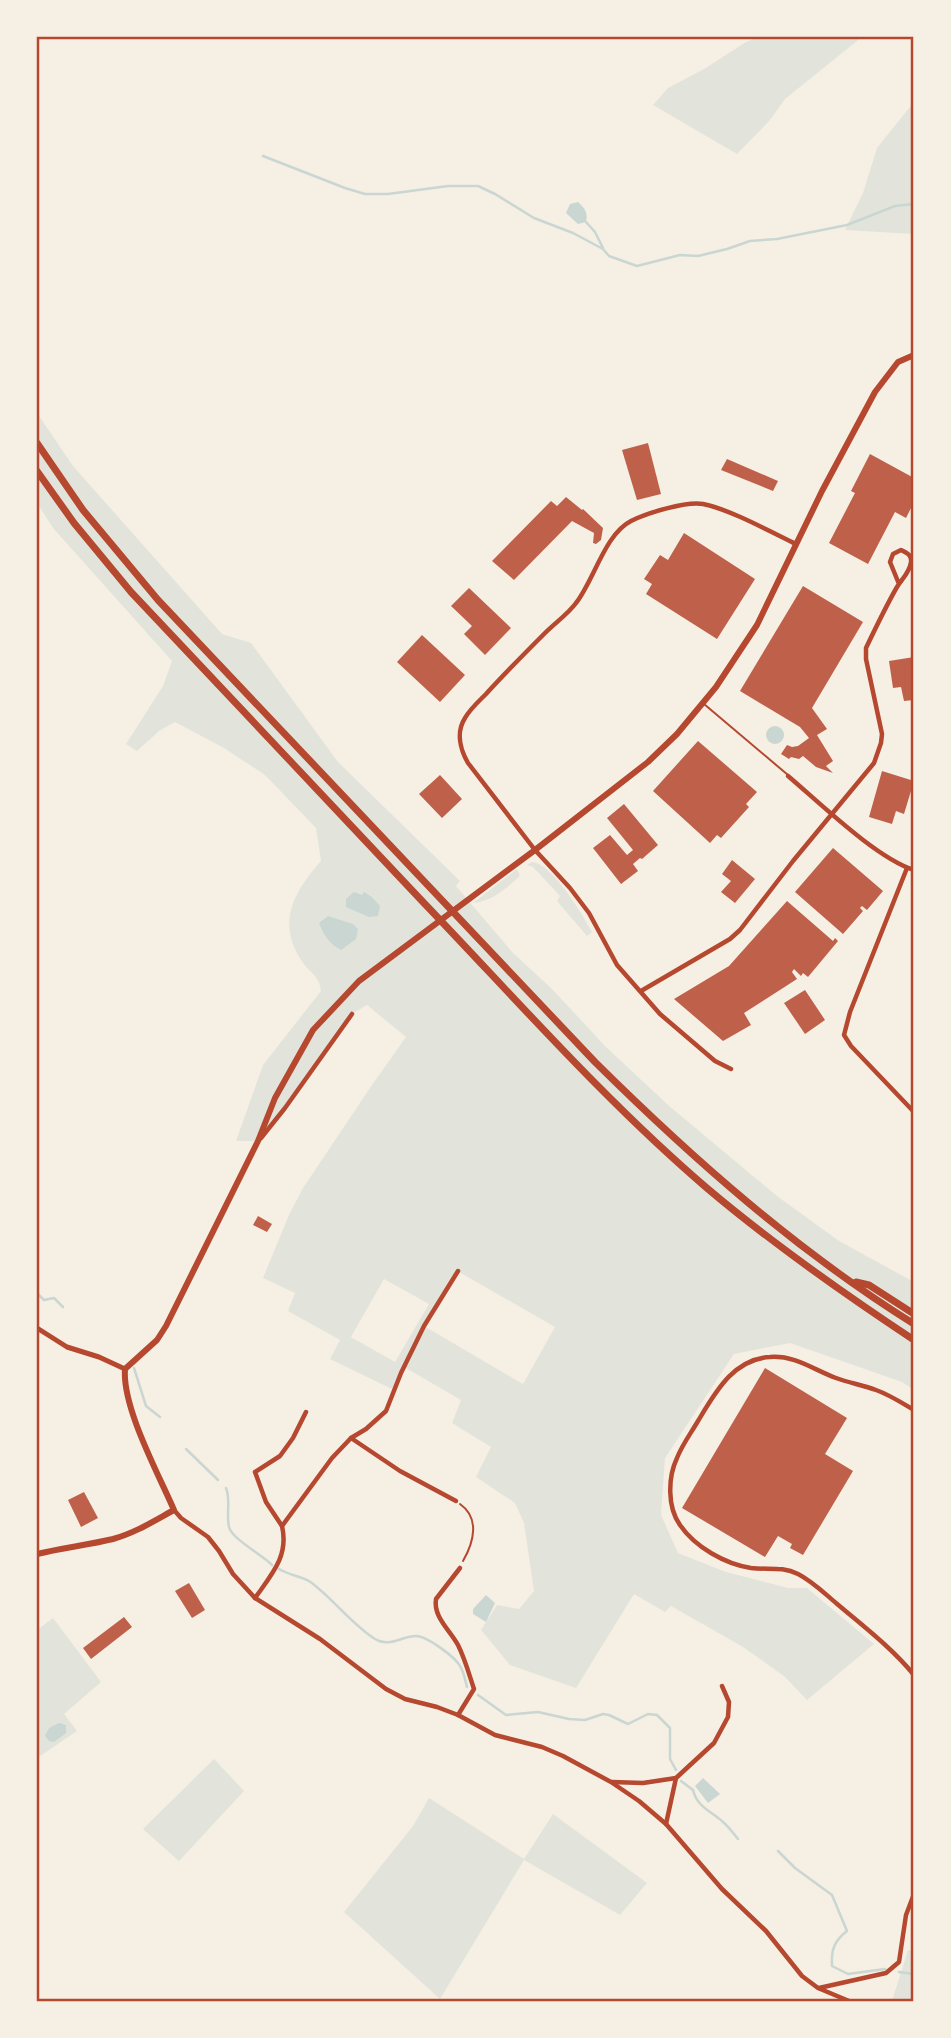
<svg xmlns="http://www.w3.org/2000/svg" width="951" height="2038" font-family="'Work Sans',sans-serif">
	<style>
		.green { fill: #e2e4dc; fill-rule: evenodd }
		.water { fill: #c9d6d2 }
		.lines { fill: none; stroke-linecap: round; stroke-linejoin: round }
		.stream { stroke: #c9d6d2; stroke-width: 2.5 }
		.building { fill: #bf614a }
		.path { stroke: #b5482f; stroke-width: 2 }
		.service { stroke: #b5482f; stroke-width: 2 }
		.minor { stroke: #b5482f; stroke-width: 4.5 }
		.tertiary { stroke: #b5482f; stroke-width: 5 }
		.secondary { stroke: #b5482f; stroke-width: 6 }
		.motorway { stroke: #b5482f; stroke-width: 7 }
		.neatline { fill: none; stroke: #b5482f; stroke-width: 2.5 }
	</style>
	<rect width="100%" height="100%" fill="#f6efe4"/>
	<g class="green">
		<path d="M759,37H862L785,99L770,120L737,154L653,105L668,88L704,69L746,42Z"/>
		<path d="M914,102V234L845,230L863,193L877,148Z"/>
		<path d="M37,413L73,466L222,634L251,643L338,762L460,881L456,886L513,953L551,988L606,1047L668,1105L777,1196L839,1241L914,1282V1390L902,1382L790,1343L734,1354L665,1458L661,1515L678,1553L726,1572L788,1588H807L874,1644L807,1700L784,1676L743,1647L671,1606L665,1612L634,1594L576,1688L510,1665L481,1630L497,1605L519,1609L534,1591L524,1523L515,1503L476,1477L491,1447L452,1423L461,1400L404,1367L394,1390L330,1359L340,1340L288,1311L295,1293L263,1278L289,1215L303,1188L372,1085L406,1037L367,1005L352,1014L258,1141H236L263,1065L321,991C319,974 309,973 301,960C276,921 295,891 321,861L316,828L265,775L224,748L175,722L159,731L137,751L126,744L163,686L172,661L53,528L37,503ZM459,1272L555,1327L523,1384L424,1326ZM384,1279L429,1304L395,1362L351,1337Z"/>
		<path d="M532,862C552,863 583,915 592,932L587,936L557,901L560,896L533,867L527,865Z"/>
		<path d="M517,869L520,876C505,889 493,901 473,903Z"/>
		<path d="M53,1618L101,1682L64,1714L77,1731L37,1758V1630Z"/>
		<path d="M214,1759L244,1791L179,1861L143,1829Z"/>
		<path d="M429,1798L524,1859L553,1814L647,1883L620,1915L524,1860L440,1999L344,1912L413,1826Z"/>
		<path d="M908,1950L914,1952V2001H892Z"/>
	</g>
	<g class="water">
		<path d="M578,202C585,208 588,213 586,222L578,224L566,213L570,204Z"/>
		<circle cx="775" cy="735" r="9"/>
		<path d="M354,892L362,895L364,892L372,897L380,906L378,916L369,917L346,907V899Z"/>
		<path d="M328,916L353,924L358,929L356,939L341,950C329,944 324,935 319,923Z"/>
		<path d="M486,1595L495,1603L486,1622L473,1614V1609Z"/>
		<path d="M59,1723L66,1725V1733L54,1742L49,1741L45,1736L49,1728Z"/>
		<path d="M703,1778L720,1794L708,1803L695,1786Z"/>
	</g>
	<g class="lines">
		<g class="stream">
			<path d="M263,156L345,188L365,194H388L448,186H478L495,194L534,218L573,233L603,249L609,256L637,266L680,255L698,256L727,249L750,241L777,239L847,225L895,206L914,204"/>
			<path d="M586,222L595,232L603,248"/>
			<path d="M37,1293L44,1300L54,1298L63,1307"/>
			<path d="M134,1368L146,1406L160,1417"/>
			<path d="M186,1449L218,1480"/>
			<path d="M226,1488C231,1500 226,1514 229,1527C232,1539 261,1554 272,1565"/>
			<path d="M279,1569C289,1575 300,1576 309,1581C332,1597 351,1624 375,1639C389,1648 402,1636 416,1636C427,1636 455,1657 460,1666C464,1672 465,1680 467,1687"/>
			<path d="M478,1695L506,1715L538,1712L569,1719L585,1720L603,1714L609,1715L628,1724L648,1714L657,1715L670,1728V1759L676,1770"/>
			<path d="M681,1781L693,1790C697,1807 711,1811 723,1822C729,1827 733,1833 738,1839"/>
			<path d="M778,1851L795,1868L832,1895L847,1931C834,1941 831,1950 832,1966L848,1974L885,1969"/>
			<path d="M899,1972L914,1974"/>
		</g>
	</g>
	<g class="building">
		<path d="M648,443L661,494L637,500L622,450Z"/>
		<path d="M870,454L914,478V502L906,518L895,512L868,564L829,543L855,493L851,491Z"/>
		<path d="M727,459L778,481L773,491L721,470Z"/>
		<path d="M566,497L582,510L583,509L603,528L601,540L596,544L593,543L594,533L572,521L514,580L492,561L551,501L557,506Z"/>
		<path d="M684,533L755,579L717,639L646,594L652,584L644,579L660,555L668,560Z"/>
		<path d="M803,586L863,622L812,708L827,729L817,735L833,761L826,766L833,773L816,767L803,756L799,759L791,757L789,759L781,754L787,745L792,747L798,746L809,738L800,727L740,691Z"/>
		<path d="M469,588L511,628L485,655L464,634L472,626L451,606Z"/>
		<path d="M422,635L465,675L440,702L397,662Z"/>
		<path d="M914,657V700L904,701L901,687L893,688L889,661Z"/>
		<path d="M698,741L757,792L746,804L749,807L721,838L717,835L710,843L653,791Z"/>
		<path d="M882,771L914,781L904,814L896,811L892,824L869,817Z"/>
		<path d="M440,775L462,799L442,818L419,794Z"/>
		<path d="M624,804L658,845L642,859L640,858L633,864L638,871L621,884L593,848L610,835L627,855L633,850L607,818Z"/>
		<path d="M833,848L883,891L867,910L862,906L860,908L863,911L843,934L795,892Z"/>
		<path d="M732,860L755,879L735,903L721,892L731,881L722,874Z"/>
		<path d="M787,901L833,941L835,938L838,941L808,977L803,973L801,976L794,969L792,972L797,979L744,1013L751,1025L723,1041L674,999L729,966Z"/>
		<path d="M805,990L825,1020L805,1034L784,1003Z"/>
		<path d="M258,1216L272,1224L267,1232L253,1225Z"/>
		<path d="M765,1368L847,1418L825,1454L853,1471L803,1555L790,1548L792,1544L778,1536L765,1557L682,1508Z"/>
		<path d="M84,1492L98,1518L81,1527L68,1500Z"/>
		<path d="M189,1583L205,1610L192,1618L175,1591Z"/>
		<path d="M124,1617L132,1627L91,1659L83,1648Z"/>
	</g>
	<g class="lines">
		<path class="path" d="M460,1504C480,1518 474,1542 463,1561"/>
		<path class="service" d="M704,704L788,775"/>
		<g class="minor">
			<path d="M788,776C820,803 876,858 914,870"/>
			<path d="M907,868L850,1012L844,1035L851,1046L914,1112"/>
			<path d="M641,991L730,939L740,930L793,861L874,763L881,743L882,734L866,659V648C876,627 886,606 897,587C902,579 910,572 911,562C912,555 907,553 901,550L893,554L890,562L899,584"/>
			<path d="M731,1069L715,1061L660,1014L617,965L589,913L570,888L535,850L468,763C460,749 456,732 465,718C470,709 479,701 486,694C505,673 525,653 545,633C555,623 568,614 576,603C594,580 605,534 631,521C647,513 686,501 703,504C729,509 771,532 796,544"/>
			<path d="M261,1138L285,1108L352,1014"/>
			<path d="M914,1410C902,1403 890,1395 876,1390C863,1385 849,1383 836,1378C814,1370 795,1355 770,1357C733,1359 715,1393 698,1421C691,1433 682,1445 677,1458C668,1477 667,1507 680,1525C695,1547 725,1564 751,1568C768,1570 782,1566 798,1574C812,1581 824,1593 836,1603C863,1626 892,1648 914,1675"/>
			<path d="M351,1438L400,1471L456,1501"/>
			<path d="M174,1510L181,1518L208,1537L219,1551L233,1574L255,1598L320,1639L386,1689L405,1699L437,1707L458,1715L495,1735L542,1747L563,1756L611,1782L639,1801L666,1824L722,1889L766,1931L802,1976L818,1988L849,2001"/>
			<path d="M282,1526L266,1502L255,1472L280,1456L293,1438L306,1412"/>
			<path d="M255,1598C272,1574 289,1556 282,1526L332,1458L351,1438L366,1429L386,1411L401,1373L424,1326L458,1271"/>
			<path d="M458,1715L474,1689C469,1674 465,1659 458,1645C450,1630 433,1617 436,1599L460,1568"/>
			<path d="M612,1782L643,1783L676,1778L714,1743L728,1717L729,1702L722,1686"/>
			<path d="M666,1824L676,1778"/>
			<path d="M819,1988L886,1973L899,1962L906,1915L914,1894"/>
		</g>
		<path class="tertiary" d="M37,1328L67,1347L99,1357L125,1369"/>
		<path class="secondary" d="M37,1554C62,1548 88,1545 113,1539C135,1533 154,1521 174,1510C158,1473 122,1407 125,1369L157,1340L166,1326L258,1141L275,1098L313,1030L359,981L535,850L648,762L677,734L716,687L757,625L822,491L875,392L898,362L914,355"/>
		<g class="motorway">
			<path d="M37,443L83,510L158,600L595,1062C693,1159 797,1251 914,1324"/>
			<path d="M37,471L74,523L131,592C228,696 326,799 423,902C516,999 605,1101 708,1189C773,1244 843,1293 914,1340"/>
			<path d="M856,1282L869,1285L914,1314"/>
		</g>
	</g>
	<rect width="951" height="2038" fill="none" stroke="#f6efe4" stroke-width="77"/>
	<rect x="38" y="38" width="874" height="1962" class="neatline"/>
</svg>
